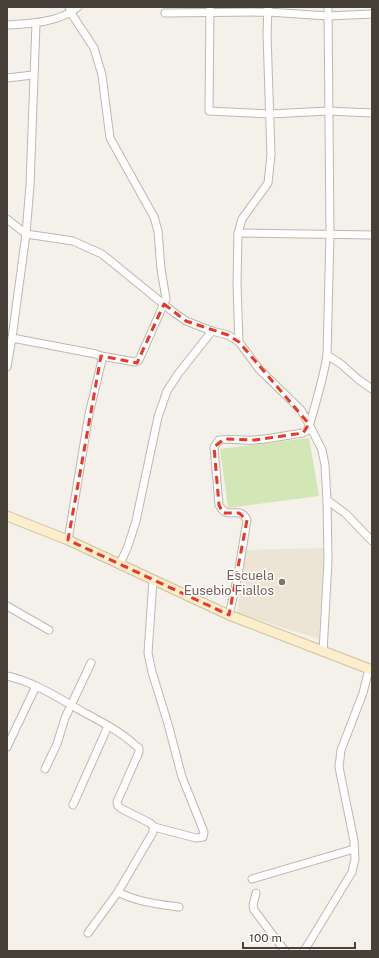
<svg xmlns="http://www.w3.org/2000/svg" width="379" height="958" font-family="'Public Sans',sans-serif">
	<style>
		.education { fill: #ece4d4 }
		.green { fill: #d3e6b5 }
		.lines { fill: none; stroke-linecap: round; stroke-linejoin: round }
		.street-casing { stroke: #bfb7ac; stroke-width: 9 }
		.secondary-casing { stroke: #d1bf9b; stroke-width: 11 }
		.street { stroke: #fff; stroke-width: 7 }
		.secondary { stroke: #fcedcc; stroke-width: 9 }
		.marked { fill: none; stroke: #ef3526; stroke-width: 3; stroke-dasharray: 8 5; stroke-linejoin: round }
		.education-dot { fill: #8d6e63; stroke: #fff; stroke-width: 1.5 }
		.labels { text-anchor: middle; stroke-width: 3; stroke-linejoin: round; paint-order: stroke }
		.education-label { font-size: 13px; fill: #785e54; stroke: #fff; text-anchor: end }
	</style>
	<rect width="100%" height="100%" fill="#f4f0ea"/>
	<path class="education" d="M324,548L319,639L237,613L246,550Z"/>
	<path class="green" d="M309,438L319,496L228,508L220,449Z"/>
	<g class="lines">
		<defs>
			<g id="street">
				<path d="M210,7L209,111L270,114L328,111L372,113"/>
				<path d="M165,13L268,12L328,16L372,14"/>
				<path d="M7,25C29,24 61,22 78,7"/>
				<path d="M7,78L33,75"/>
				<path d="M7,219L26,234L73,241L102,254L172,311L186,321L212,331L228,335L239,342L259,369L301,410L309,424L322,450L325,465L327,500L328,561L323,652"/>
				<path d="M238,233L372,235"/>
				<path d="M12,338L96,354L101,356L135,362L139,360L166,299L161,269L158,231L154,217L110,138L102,75L94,48L71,13L69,7"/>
				<path d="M239,342L237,284L238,233L242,219L268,183L271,155L267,34L268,7"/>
				<path d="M327,355L341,364L359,380L372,389"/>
				<path d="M7,367L12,338L26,234L30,185L36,24"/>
				<path d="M327,500L346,514L372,541"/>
				<path d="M68,540L89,414L102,360L101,356"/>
				<path d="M120,564L128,546L136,521L158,417L167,391L178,374L212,331"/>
				<path d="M7,606L49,630"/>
				<path d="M229,615L238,575L247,520C239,504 228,522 219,505L214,447L219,440C230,438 242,441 254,440C270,439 287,435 303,433L308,430C315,405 323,381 327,355L330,235L328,7"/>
				<path d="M7,676C35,682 60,699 85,713C102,722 121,732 135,745L139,748V752L117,802L118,806L122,809L150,823L154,827"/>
				<path d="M7,747L36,686"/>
				<path d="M45,769L57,744L65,718L91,663"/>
				<path d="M73,805L108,726"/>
				<path d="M252,879L354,849"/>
				<path d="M118,892C137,902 157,904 179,907"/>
				<path d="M256,893L253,905L254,910L285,951"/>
				<path d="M88,933L118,892L152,834L154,827L196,838L203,837L204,832L182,777L168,724L152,672L148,653L153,580"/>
				<path d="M304,951L352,872L355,859L354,841L339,767L341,750L363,693L369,669"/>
			</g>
			<path id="secondary" d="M7,516L68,540L229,615L372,670"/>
		</defs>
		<use href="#street" class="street-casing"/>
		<use href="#secondary" class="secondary-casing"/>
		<use href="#street" class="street"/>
		<use href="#secondary" class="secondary"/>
	</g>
	<path class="marked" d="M164,304L186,321L228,335L239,342L309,424L303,433L255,440L224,439L214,447L219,505L223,513H239L247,520L229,615L68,540L101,356L137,363Z"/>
	<circle class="education-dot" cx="282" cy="582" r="4"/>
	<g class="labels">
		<g class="education-label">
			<text x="274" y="580">Escuela<tspan x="274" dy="15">Eusebio Fiallos</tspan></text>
		</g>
	</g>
	<rect width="379" height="958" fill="none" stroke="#474038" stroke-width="16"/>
	<path d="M243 942v6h112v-6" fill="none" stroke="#474038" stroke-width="2"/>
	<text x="249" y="942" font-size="12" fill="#474038" stroke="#ffffff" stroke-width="3" paint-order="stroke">100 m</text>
</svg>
